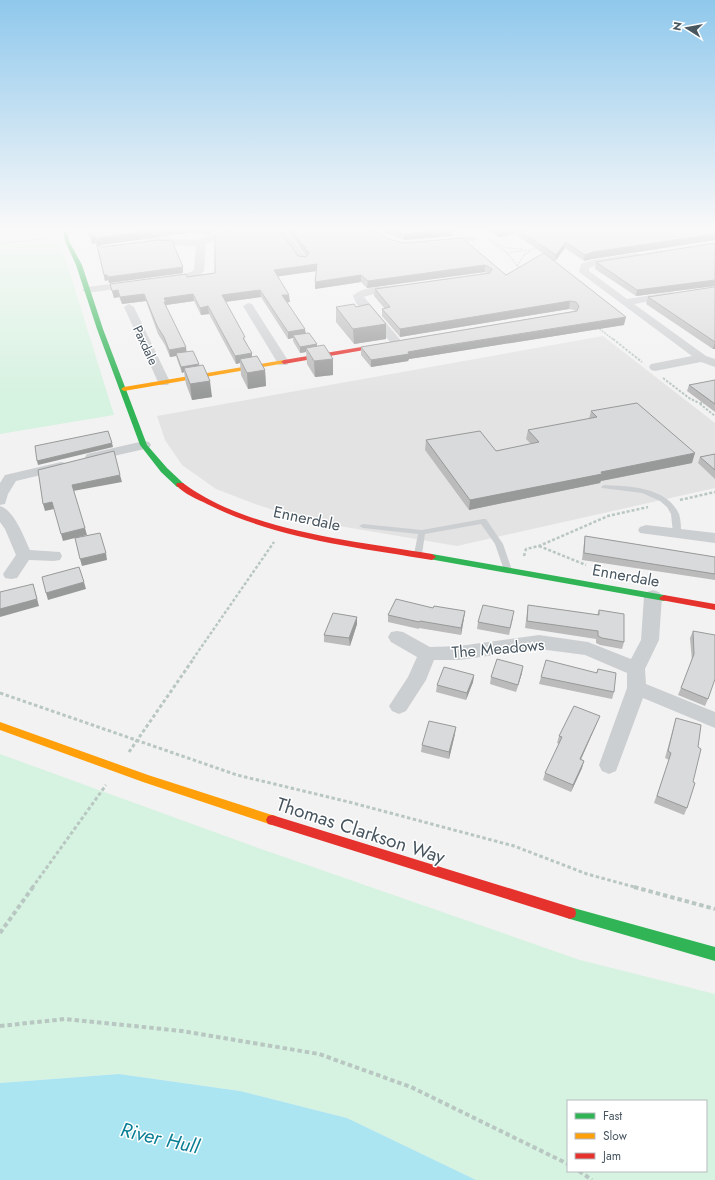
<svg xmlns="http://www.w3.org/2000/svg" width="715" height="1180" font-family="Jost,sans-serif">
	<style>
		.education { fill: #e4e3e4 }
		.green { fill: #d6f2e0; fill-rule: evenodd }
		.water { fill: #aae5f1 }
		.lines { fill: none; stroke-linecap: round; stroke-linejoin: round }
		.path-far4 { stroke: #b9c7c2; stroke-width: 1.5; stroke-dasharray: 2 1; stroke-linecap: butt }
		.path-far3 { stroke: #b9c7c2; stroke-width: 2; stroke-dasharray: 2.5 1.5; stroke-linecap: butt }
		.path-far2 { stroke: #b9c7c2; stroke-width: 2.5; stroke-dasharray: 3 2; stroke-linecap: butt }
		.path-far1 { stroke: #b9c7c2; stroke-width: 3; stroke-dasharray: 3.5 2.5; stroke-linecap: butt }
		.path { stroke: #b9c7c2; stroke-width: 4; stroke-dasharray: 4.5 3; stroke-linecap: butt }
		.lane { fill: #cccfd1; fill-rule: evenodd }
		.street { fill: #cccfd1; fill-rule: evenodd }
		.fast { fill: #30b455; fill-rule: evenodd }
		.slow { fill: #ff9f0a; fill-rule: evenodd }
		.jam { fill: #e5322d; fill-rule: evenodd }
		.wall { fill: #bbbbbc }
		.shaded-wall { fill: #989999 }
		.building { fill: #d9dadb; stroke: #989999 }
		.labels { text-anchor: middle; stroke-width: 3; stroke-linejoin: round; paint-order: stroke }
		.far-street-label { font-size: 13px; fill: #485660; stroke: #fff }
		.street-label { font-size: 16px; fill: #485660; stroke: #fff }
		.near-street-label { font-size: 19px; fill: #485660; stroke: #fff }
		.near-water-label { font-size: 20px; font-style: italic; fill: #087e94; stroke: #fff }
	</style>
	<rect width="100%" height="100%" fill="#f3f2f2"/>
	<path class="education" d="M603,336L715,423V488L457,546L304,520L255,504L216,489L182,465L165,440L157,416Z"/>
	<g class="green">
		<path d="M0,230H58L59,238L114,415L0,434Z"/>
		<path d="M0,754L250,845L580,960L715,994V1180H476L347,1118L240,1091L119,1074L0,1083ZM568,1101H706V1171H568Z"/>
	</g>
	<path class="water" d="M119,1074L240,1091L347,1118L476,1180H0V1083Z"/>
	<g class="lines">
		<g class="path-far4">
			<path d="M46,230V239"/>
			<path d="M487,238L507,253L521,270"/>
			<path d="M0,243L46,239"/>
			<path d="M497,244L507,248L523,249"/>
			<path d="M653,248L662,254"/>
			<path d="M507,253L540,248"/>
			<path d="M517,266L525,254L531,250"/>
			<path d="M597,327L614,340"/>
		</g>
		<g class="path-far3">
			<path d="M613,339L642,362"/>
			<path d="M663,378L689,398L699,403"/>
			<path d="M706,403H699L715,416"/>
		</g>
		<g class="path-far2">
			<path d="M680,500L715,492"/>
			<path d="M539,546L586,565"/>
			<path d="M524,556L526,549L539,546L608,516L648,507"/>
			<path d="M193,659L274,542"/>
		</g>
		<g class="path-far1">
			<path d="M0,693L237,775L349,802L514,846L587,874L638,888"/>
			<path d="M129,752L194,658"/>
			<path d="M32,888L106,785"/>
		</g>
		<g class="path">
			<path d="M634,887L715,909"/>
			<path d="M0,933L33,887"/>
			<path d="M0,1026L65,1019L182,1031L319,1054L411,1087L568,1164"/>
			<path d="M579,1171L592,1180"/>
		</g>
		<g class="lane">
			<path d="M604,485C629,486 667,487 679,514C681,520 681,527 681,533L677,535L673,533L671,514L667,507L660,501L642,493L602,488L601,487Z"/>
			<path d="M483,519H486L503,544L512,570L511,572L508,573L504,570L495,544L481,524L425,534L422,554L418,556L414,554L418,534L363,528L359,526L363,524L422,530Z"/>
		</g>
		<g class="street">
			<path d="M224,230H255L251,233L221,237L206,244L204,271C198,279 168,287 161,280C169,272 185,277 194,270L196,246L149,245L144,242L149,239L160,238L199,240L209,235Z"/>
			<path d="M276,230H285L308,260L306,262H300Z"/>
			<path d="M472,236L475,237L477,239L475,241L442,245L437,242L442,239Z"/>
			<path d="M638,253L643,256L641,258L594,266L589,268V271L627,299L671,292L675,293L676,295L675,297L634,304L706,356L715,359V367L701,362L655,371L651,370L649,367L651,364L692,356L579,272L581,264L592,260Z"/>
			<path d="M132,281L136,282L137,284L136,286L87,293L82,290L87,287Z"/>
			<path d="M397,285L401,286L402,288L401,290L370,295L364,297L403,343L401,345H393L356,303L353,296C362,286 384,287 397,285Z"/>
			<path d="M248,303L252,304L289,362L287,365H279L277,362L243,306Z"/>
			<path d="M129,304L134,307L170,382L168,385H160L158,382L124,307Z"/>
			<path d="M144,441L149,442L151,445L149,448L92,461L87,460L85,457L87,454Z"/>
			<path d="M61,462L66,463L68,466L66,469L16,481L8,494L5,504L0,505V483L5,475Z"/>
			<path d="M0,506C14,510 24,537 30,550L60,552L62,556L60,560L54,561L29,560L17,578L11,579L5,578L3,574L16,555L5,529L0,522Z"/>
			<path d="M646,525L715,533V543L640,533L638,530L640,527Z"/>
			<path d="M653,590L659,592L662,596L659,640L645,669L646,684L715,712V728L643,698L616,771L609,774L602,771L599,765L627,688V673L585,655L539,649L459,660H434L426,680L406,711L399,714L392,711L389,706L408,677L417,657L391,642L388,637L391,632L397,631L403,632L430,647L459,646L539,635L588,642L631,659L641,640L644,596L647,592Z"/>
		</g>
		<g class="fast">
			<path d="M63,230H67L69,241L82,265L103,329L147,445L167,468L183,483L184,485L183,487H177L161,472L140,445L97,329L76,265L65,241Z"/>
			<path d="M432,554L664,595L669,598L664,601L429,559L428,557L429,555Z"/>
			<path d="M570,907L715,947V961L570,919L565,917L564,913L565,909Z"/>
		</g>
		<g class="slow">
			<path d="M284,360L286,361V363L124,391L121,389L124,387Z"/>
			<path d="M0,722L148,775L272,815L276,816L278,820L276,824L272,825L143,782L0,730Z"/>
		</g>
		<g class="jam">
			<path d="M391,342L394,344L393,345L284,364L281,362L284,360Z"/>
			<path d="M177,483H183C247,531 354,541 432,554L436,557L432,560C356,547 277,539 207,504C197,499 184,494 176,485Z"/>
			<path d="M664,595L715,604V610L661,600L659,598Z"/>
			<path d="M272,815L570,907L575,909L576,913L575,917L570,919L272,825L268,824L266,820L268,816Z"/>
		</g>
	</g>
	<g class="wall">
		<path d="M88,230H219L206,235L199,232L169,235V237H160L100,245L99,246L102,247L183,267V273L109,283L108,280L105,281L96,243L92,244Z"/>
		<path d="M287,230H373L388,239L404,243L462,238L506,275L544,254L515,234L498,237L488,230H715V240L592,259L584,261L565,248L555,261L547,256L624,325L435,355L409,359L408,361L371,367L361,355V347L575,311L574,310L569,309L400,337L382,316V309H385L374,296L375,289L487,273L485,272L367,288L361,282L315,289L316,271L278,276L290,302H287L306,333L317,346L333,359V375L315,377L307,364L306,352L300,353L293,341V338L288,339L261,297L226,302L246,342L252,357L265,370L266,386L248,389L241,375L240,363L236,364L209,314L201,315L194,301L166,305L167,309L186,347V352L199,366L212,397L192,400L186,384L184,372L182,373L177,359L176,356L170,357L165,345L158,334L146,301L122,304L119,297L114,298L110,284L187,277L215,273L298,256L306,257V256Z"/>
		<path d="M376,230H453L452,236L404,240Z"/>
		<path d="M715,243V286L636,296L595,269L596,262Z"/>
		<path d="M715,287V349H713L646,304L648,297Z"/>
		<path d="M336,307H356L386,324V339L354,344L336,322Z"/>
		<path d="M715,380V412L687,391L689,385Z"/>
		<path d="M591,411L692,463L601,481L600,483L469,510L425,450L426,440L496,451L531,444L526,439L528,430L589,419Z"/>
		<path d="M715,454V479L698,463L700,457Z"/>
		<path d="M585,536L715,557V580L582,560L584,543Z"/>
		<path d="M528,605L597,615L599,610L624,642L622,649L600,645L596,643V639L525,628Z"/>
		<path d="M433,608L465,611L464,618L461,635L419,628V629L388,622V615Z"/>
		<path d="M357,617V624L350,646L324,642V635Z"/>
		<path d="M513,618L509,635L477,629L478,622Z"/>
		<path d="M693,631L708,699L705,706L678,695L692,661L690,638Z"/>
		<path d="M598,669L614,692L612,699L539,684L541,677L596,673Z"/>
		<path d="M522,673L516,692L490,684L491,677Z"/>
		<path d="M474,675L473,682L466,700L436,692L437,685Z"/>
		<path d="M676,718L687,808L684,815L654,803L669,760L665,758L674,725Z"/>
		<path d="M597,723L581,759L584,761L582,768L571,792L543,780L545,773L559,744L557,743L559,736Z"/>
		<path d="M455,734L449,759L421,752L422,745Z"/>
	</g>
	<g class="shaded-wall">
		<path d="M159,230L160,237L100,245L97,247L96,240L98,238Z"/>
		<path d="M167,230H199V232L169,235Z"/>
		<path d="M206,230H219L206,235Z"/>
		<path d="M453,230L452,236L404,240V234Z"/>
		<path d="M505,230H515V234L498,237V231Z"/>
		<path d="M715,234V240L592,259L584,261L585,255L593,252Z"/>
		<path d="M91,237H95L96,243L92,244Z"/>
		<path d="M566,242L565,248L555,261L556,255Z"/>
		<path d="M317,264V271L274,277V270Z"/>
		<path d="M485,265V272L367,288L368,281Z"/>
		<path d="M183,267V273L109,283L108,277Z"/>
		<path d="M104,275H107L108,280L105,281Z"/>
		<path d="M361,275V282L315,289V282Z"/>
		<path d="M715,280V286L636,296L637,290Z"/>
		<path d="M118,290L119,297L114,298L112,291Z"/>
		<path d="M260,290L261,297L223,302L222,295Z"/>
		<path d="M144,294L146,301L122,304L120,297Z"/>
		<path d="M193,294L194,301L166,305L167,309L164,302V298Z"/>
		<path d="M282,295H289L290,302L283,303Z"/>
		<path d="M570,301L569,309L400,337V329Z"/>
		<path d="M208,306L209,314L201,315L200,308Z"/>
		<path d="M626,317L624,325L435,355L409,359L408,361L371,367V360L408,352Z"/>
		<path d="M386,324V339L354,344L353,329Z"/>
		<path d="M305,329L306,336L293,335V338L288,339V332Z"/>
		<path d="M715,342V349H713Z"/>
		<path d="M317,344V350L306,348V352L300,353V347Z"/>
		<path d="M186,347L187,355L176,353V356L170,357L169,350Z"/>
		<path d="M252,353V361L240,359V363L236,364L235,356Z"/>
		<path d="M333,359V375L315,377L314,361Z"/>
		<path d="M199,364L200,370L184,368V372L182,373L181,367Z"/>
		<path d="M265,370L266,386L248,389L247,373Z"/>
		<path d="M210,381L212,397L192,400L190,384Z"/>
		<path d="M112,443L113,447L38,465L37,461Z"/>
		<path d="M695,453L692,463L601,481L600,483L469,510L470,500L601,472Z"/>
		<path d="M120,475L122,482L73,491L72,485Z"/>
		<path d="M52,502L54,509L45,511L43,504Z"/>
		<path d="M85,528L87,535L63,541L61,534Z"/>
		<path d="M106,553L107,560L82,566L80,559Z"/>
		<path d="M84,582L86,589L48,600L46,593Z"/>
		<path d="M33,584L35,591L39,606L0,617V609Z"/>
		<path d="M465,611L464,618L461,635V628Z"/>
		<path d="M357,617V624L350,646L349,638Z"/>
		<path d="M523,666L522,673L516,692L518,685Z"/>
		<path d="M474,675L473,682L466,700L467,693Z"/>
		<path d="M600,716L597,723L578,766L580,759Z"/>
		<path d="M456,727L455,734L449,759V752Z"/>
		<path d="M584,761L582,768L571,792L573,785Z"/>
	</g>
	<g class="building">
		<path d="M89,230H159L98,238L96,240L95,237H91Z"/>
		<path d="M235,230H279L298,256L306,257L309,253L291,230H373L388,239L404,243L462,238L506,275L544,253L626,317L436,347L408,352L409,354L371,360L361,347L577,311L579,306L576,302L570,301L400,329L382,309L390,307L375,289L490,273L492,269L485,265L368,281L361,275L315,282L317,264L274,270L289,295H282L305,329L288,332L260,290L222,295L245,337L243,338L252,353L235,356L208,306L200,308L193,294L164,298L166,302H164L186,347L169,350L164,337L157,326L144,294L120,297L118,290L112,291L110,284L186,274L187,277L215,273V235L221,232Z"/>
		<path d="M394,230H449L404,234Z"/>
		<path d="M518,230H715V234L593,252L585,255L566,242L556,255Z"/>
		<path d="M159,240L172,241L183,267L108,277L107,275H104L97,245L102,247Z"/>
		<path d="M715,243V280L637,290L596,262Z"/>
		<path d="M714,287H715V342L648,297Z"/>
		<path d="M354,304L356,307L369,304L386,324L353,329L336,307Z"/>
		<path d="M309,333L317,344L300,347L293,335Z"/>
		<path d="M324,345L333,359L314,361L306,348Z"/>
		<path d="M193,351L199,364L181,367L176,353Z"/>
		<path d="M257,356L265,370L247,373L240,359Z"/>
		<path d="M203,365L210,381L190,384L184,368Z"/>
		<path d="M715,380V404L689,385Z"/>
		<path d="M637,403L695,453L601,472L602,474L470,500L426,440L480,431L496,451L539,442L528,430L597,417L591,411Z"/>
		<path d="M108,431L112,443L37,461L35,446Z"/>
		<path d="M114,451L120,475L72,485L85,528L61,534L52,502L43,504L38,470Z"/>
		<path d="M715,454V470L700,457Z"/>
		<path d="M100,533L106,553L80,559L75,538Z"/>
		<path d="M585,536L715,557V574L584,553Z"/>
		<path d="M79,567L84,582L46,593L42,577Z"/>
		<path d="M33,584L37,599L0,609V592Z"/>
		<path d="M396,599L433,608L434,606L465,611L461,628L420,621L419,622L388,615Z"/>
		<path d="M483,605L514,611L510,628L478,622Z"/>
		<path d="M528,605L599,615V610L624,614V642L602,638L598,636V631L527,621Z"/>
		<path d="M333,613L357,617L349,638L324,635Z"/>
		<path d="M693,631L715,635V679L708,699L681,688L694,654Z"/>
		<path d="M497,659L523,666L518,685L491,677Z"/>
		<path d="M546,660L597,673L598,669L616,673L614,692L541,677Z"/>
		<path d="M444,667L474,675L467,693L437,685Z"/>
		<path d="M574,706L600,716L580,759L584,761L573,785L545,773L562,737L559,736Z"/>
		<path d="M676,718L701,725L698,747L701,749L693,782L695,783L687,808L657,796L671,753L668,751Z"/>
		<path d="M429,721L456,727L449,752L422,745Z"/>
	</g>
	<linearGradient id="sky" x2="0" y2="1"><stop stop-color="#8fc8ec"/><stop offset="0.58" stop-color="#faf9f9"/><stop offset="1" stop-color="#faf9f9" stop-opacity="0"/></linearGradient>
	<rect width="715" height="395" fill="url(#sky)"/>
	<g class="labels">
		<g class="far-street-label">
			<text transform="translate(146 345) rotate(65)" y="5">Paxdale</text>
		</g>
		<g class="street-label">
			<text transform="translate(307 518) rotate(12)" y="6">Ennerdale</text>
			<text transform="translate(626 575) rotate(10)" y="6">Ennerdale</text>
			<text transform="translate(498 648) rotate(-5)" y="6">The Meadows</text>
		</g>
		<g class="near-street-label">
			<text transform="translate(361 830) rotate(18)" y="7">Thomas Clarkson Way</text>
		</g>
		<g class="near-water-label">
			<text transform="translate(160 1138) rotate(13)" y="7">River Hull</text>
		</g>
	</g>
	<rect x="567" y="1100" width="140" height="72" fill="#ffffff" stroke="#b6bbbf"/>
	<rect x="575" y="1113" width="20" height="6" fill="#30b455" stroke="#b6bbbf"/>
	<text x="603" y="1120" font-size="12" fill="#485660">Fast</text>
	<rect x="575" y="1133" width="20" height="6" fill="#ff9f0a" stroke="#b6bbbf"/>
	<text x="603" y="1140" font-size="12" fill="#485660">Slow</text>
	<rect x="575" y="1153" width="20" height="6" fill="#e5322d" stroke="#b6bbbf"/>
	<text x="603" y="1160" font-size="12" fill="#485660">Jam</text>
	<g transform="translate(687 28) rotate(281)" stroke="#ffffff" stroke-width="3" paint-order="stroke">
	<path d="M0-3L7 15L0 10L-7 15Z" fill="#485660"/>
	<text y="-6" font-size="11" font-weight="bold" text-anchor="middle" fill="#485660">N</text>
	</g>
</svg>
